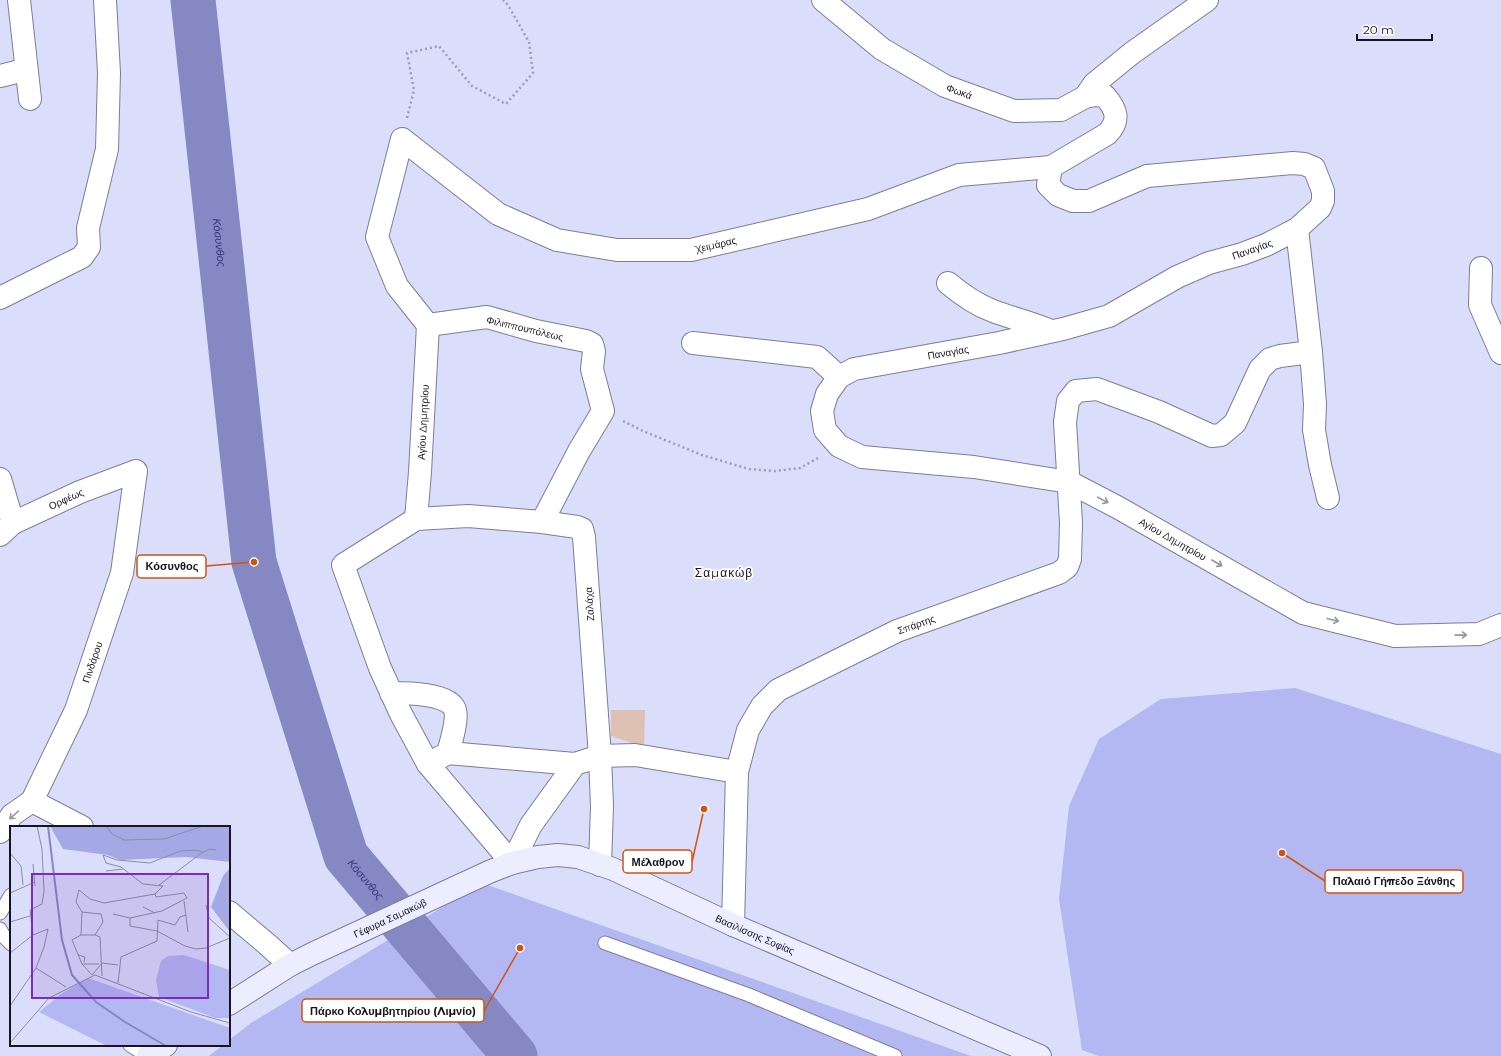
<svg xmlns="http://www.w3.org/2000/svg" width="1501" height="1056" font-family="Montserrat,sans-serif">
	<style>
		.green { fill: #b4b8f2 }
		.lines { fill: none; stroke-linecap: round; stroke-linejoin: round }
		.river { stroke: #8588c2; stroke-width: 45 }
		.building { fill: #dec1b3 }
		.service-casing { stroke: #7c7e98; stroke-width: 15 }
		.minor-casing { stroke: #7c7e98; stroke-width: 24 }
		.secondary-casing { stroke: #7c7e98; stroke-width: 24 }
		.path { stroke: #9b9eb3; stroke-width: 2.5; stroke-dasharray: 2 3; stroke-linecap: butt }
		.service { stroke: #fff; stroke-width: 13 }
		.minor { stroke: #fff; stroke-width: 22 }
		.secondary { stroke: #ecedfe; stroke-width: 22 }
		.oneway { stroke: #95969a }
		.labels { text-anchor: middle; stroke-width: 3.5; stroke-linejoin: round; paint-order: stroke }
		.street-label { font-size: 10px; fill: #14151e; stroke: #fff }
		.water-label { font-size: 11px; font-style: italic; fill: #3a367d; stroke: #fff }
		.quarter-label { font-size: 12px; letter-spacing: 1px; fill: #14151e; stroke: #fff }
		.inset-river { fill: none; stroke: #8588c2; stroke-width: 2 }
		.inset-road { fill: none; stroke: #8b8ea2; stroke-width: 1 }
		.view { fill: #7b2cbf; fill-opacity: 0.15; stroke: #7b2cbf; stroke-width: 2 }
		.inset-edge { fill: none; stroke: #14151e; stroke-width: 2 }
		.leader { fill: none; stroke: #d3520e; stroke-width: 1.5 }
		.callout-dot { fill: #d3520e; stroke: #fff; stroke-width: 1.5 }
		.callout { fill: #fff; stroke: #d3520e; stroke-width: 1.5 }
		.callout-label { font-size: 11px; text-anchor: middle; font-weight: bold; fill: #14151e }
	</style>
	<rect width="100%" height="100%" fill="#dbdefa"/>
	<g class="green">
		<path d="M1295,688L1501,754V1056H1099L1082,1050L1059,899L1069,806L1099,739L1161,699Z"/>
		<path d="M482,883L971,1056H209L223,1045H229V1040L251,1023Z"/>
	</g>
	<g class="lines">
		<path class="river" id="s1" d="M193,0L254,562L346,856L515,1056"/>
	</g>
	<path class="building" d="M611,710H645L644,747L611,736Z"/>
	<g class="lines">
		<defs>
			<g id="service">
				<path d="M0,913L11,895"/>
				<path d="M0,929L5,938L11,944"/>
				<path d="M605,943L749,995L895,1056"/>
				<path d="M130,1045L147,1056"/>
			</g>
			<g id="minor">
				<path d="M19,0L30,99"/>
				<path id="s2" d="M823,0L882,49L945,86L1014,111L1061,110L1085,97L1095,95L1105,96C1116,109 1121,120 1107,134L1051,167L1048,185L1058,195L1073,201H1089L1147,176L1293,163L1304,164L1314,168L1323,191V201L1320,208L1297,229L1266,245L1242,254L1209,263L1177,277L1109,316L1063,329L999,343L854,369L839,377L827,394L822,411L825,430L839,446L862,457L974,467L1069,482L1117,507L1303,613L1395,636L1479,634L1501,625"/>
				<path d="M0,76L16,72H27"/>
				<path d="M1085,97L1094,84L1132,53L1207,0"/>
				<path d="M1297,229L1311,352L1315,404L1314,430L1320,465L1328,498"/>
				<path d="M1481,268L1480,305L1501,353"/>
				<path d="M948,283C961,294 977,305 993,311C1012,318 1032,323 1051,331"/>
				<path d="M0,298L82,257L89,247L88,228L107,149L109,73L105,0"/>
				<path d="M693,343L817,357L839,377"/>
				<path d="M0,479L13,523"/>
				<path id="s3" d="M416,519L420,472L428,325"/>
				<path d="M542,522L468,516L416,519L343,565L380,668L401,714L428,764L512,863L531,825L575,764L600,756L635,755L737,772"/>
				<path id="s4" d="M0,535L13,523L80,492L136,471L122,573L76,710L32,801L12,815L0,832"/>
				<path d="M391,693C405,693 450,693 455,710C458,719 451,742 448,753"/>
				<path d="M428,764L448,753L575,764"/>
				<path d="M32,801L82,827"/>
				<path id="s5" d="M600,865L602,806L600,756L584,537L582,529L577,527L542,522L579,451L603,411L592,369L594,351L592,344L586,341L536,331L487,317L428,325L397,286L377,237L402,139L498,214L557,240L617,250H691L868,209L959,175L1051,167"/>
				<path d="M229,912L268,945L290,965"/>
				<path id="s6" d="M733,925L737,772L748,730L762,706L778,690L897,631L1059,573L1067,567L1070,559L1071,523L1065,422L1068,401L1076,391L1097,389L1159,412L1212,436L1221,435L1235,423L1260,369L1270,359L1280,356L1311,352"/>
			</g>
			<g id="secondary">
				<path id="s7" d="M229,1004L290,965L314,953L489,872L512,863L538,857L558,855L578,857L613,869L733,925L1040,1056"/>
				<path d="M148,1056L166,1045"/>
			</g>
		</defs>
		<use href="#service" class="service-casing"/>
		<use href="#minor" class="minor-casing"/>
		<use href="#secondary" class="secondary-casing"/>
		<g class="path">
			<path d="M407,118L414,90L407,53L439,46L472,86L506,104L533,73L529,42L508,5L503,0"/>
			<path d="M623,421L643,431L702,455L749,469L775,471L800,468L818,458"/>
		</g>
		<use href="#service" class="service"/>
		<use href="#minor" class="minor"/>
		<use href="#secondary" class="secondary"/>
	</g>
	<defs><path id="oneway-shaft" d="M-6 0H5M1.5-3L5.5 0L1.5 3" fill="none" stroke-width="1.6" stroke-linecap="round" stroke-linejoin="round"/></defs>
	<g class="oneway">
		<use href="#oneway-shaft" transform="translate(1103 500) rotate(28)"/>
		<use href="#oneway-shaft" transform="translate(1217 563) rotate(30)"/>
		<use href="#oneway-shaft" transform="translate(1333 620) rotate(14)"/>
		<use href="#oneway-shaft" transform="translate(1461 635) rotate(-1)"/>
		<use href="#oneway-shaft" transform="translate(14 815) rotate(138)"/>
	</g>
	<g class="labels">
		<g class="street-label">
			<text dy="4" stroke="none"><textPath href="#s2" startOffset="165">Φωκά</textPath></text>
			<text dy="4" stroke="none"><textPath href="#s5" startOffset="1292">Χειμάρας</textPath></text>
			<text transform="translate(1252 249) rotate(-20)" y="4">Παναγίας</text>
			<text transform="translate(525 328) rotate(13)" y="4">Φιλιππουπόλεως</text>
			<text transform="translate(948 352) rotate(-10)" y="4">Παναγίας</text>
			<text dy="4" stroke="none"><textPath href="#s3" startOffset="97">Αγίου Δημητρίου</textPath></text>
			<text dy="4" stroke="none"><textPath href="#s4" startOffset="76">Ορφέως</textPath></text>
			<text dy="4" stroke="none"><textPath href="#s2" startOffset="1713">Αγίου Δημητρίου</textPath></text>
			<text transform="translate(589 604) rotate(-94)" y="4">Ζαλάχα</text>
			<text dy="4" stroke="none"><textPath href="#s6" startOffset="400">Σπάρτης</textPath></text>
			<text transform="translate(92 662) rotate(-71)" y="4">Πινδάρου</text>
			<text dy="4" stroke="none"><textPath href="#s7" startOffset="183">Γέφυρα Σαμακώβ</textPath></text>
			<text dy="4" stroke="none"><textPath href="#s7" startOffset="577">Βασιλίσσης Σοφίας</textPath></text>
		</g>
		<g class="water-label">
			<text dy="4" stroke="none"><textPath href="#s1" startOffset="244">Κόσυνθος</textPath></text>
			<text dy="4" stroke="none"><textPath href="#s1" startOffset="904">Κόσυνθος</textPath></text>
		</g>
		<g class="quarter-label">
			<text x="724" y="577">Σαμακώβ</text>
		</g>
	</g>
	<g transform="translate(10 826)">
		<rect width="220" height="220" fill="#dbdefa"/>
		<path d="M174,129L220,144V192H205L149,171L146,154L151,135L158,130ZM78,152L220,202V220H97L29,186L51,168Z" fill="#b4b8f2"/>
		<path d="M40,0H220V36L176,31L110,34L98,29L53,23ZM220,42V106L201,81L213,50Z" fill="#a4a8e4"/>
		<path class="inset-river" d="M38,0L52,114L62,149L86,176L115,196L156,220"/>
		<path class="inset-road" d="M96,0L102,8L114,14L154,13L193,0M0,27L11,40L13,59M23,38L25,60M96,45L113,43M149,59L193,26L200,23L206,24M153,60L133,58L111,41L96,37L93,29L107,34L140,37L170,25L185,24L193,26M0,67L25,56M174,75L178,106M196,79L199,92L220,111M133,81L145,87M103,88L120,92M120,92V100L147,105L175,120L186,123L196,122L220,112M120,92L152,85L177,72L174,67L146,71L145,68L153,60M0,96L20,90M23,109L20,84L32,78L34,65L32,23L27,0M71,109L72,86M85,109H71L62,114L72,138L82,149L92,137M0,127L23,109L38,103L34,121L26,142L0,180M68,129L75,131L74,136M92,137L108,139M72,138H89M26,142L56,161M92,150L90,111L85,109L93,96L91,88L72,86L66,76L69,64L80,73L94,77L145,68M108,157L111,131L147,115L148,94L165,99L170,91L176,89M0,217L39,172L85,149L181,186L220,197"/>
		<path class="view" d="M22,48H198V172H22Z"/>
		<rect width="220" height="220" class="inset-edge"/>
	</g>
	<path class="leader" d="M254 562L206 566M704 809L692 862M1282 853L1325 881M520 948L484 1011"/>
	<g class="callout-dot">
		<circle cx="254" cy="562" r="4"/>
		<circle cx="704" cy="809" r="4"/>
		<circle cx="1282" cy="853" r="4"/>
		<circle cx="520" cy="948" r="4"/>
	</g>
	<g class="callout">
		<rect x="137" y="555" width="69" height="23" rx="4"/>
		<rect x="623" y="850" width="69" height="23" rx="4"/>
		<rect x="1325" y="870" width="138" height="23" rx="4"/>
		<rect x="302" y="999" width="182" height="23" rx="4"/>
	</g>
	<g class="callout-label">
		<text x="172" y="570">Κόσυνθος</text>
		<text x="658" y="866">Μέλαθρον</text>
		<text x="1394" y="885">Παλαιό Γήπεδο Ξάνθης</text>
		<text x="393" y="1015">Πάρκο Κολυμβητηρίου (Λιμνίο)</text>
	</g>
	<path d="M1357 34v6h75v-6" fill="none" stroke="#14151e" stroke-width="2"/>
	<text x="1363" y="34" font-size="12" fill="#14151e" stroke="#ffffff" stroke-width="3" paint-order="stroke">20 m</text>
</svg>
